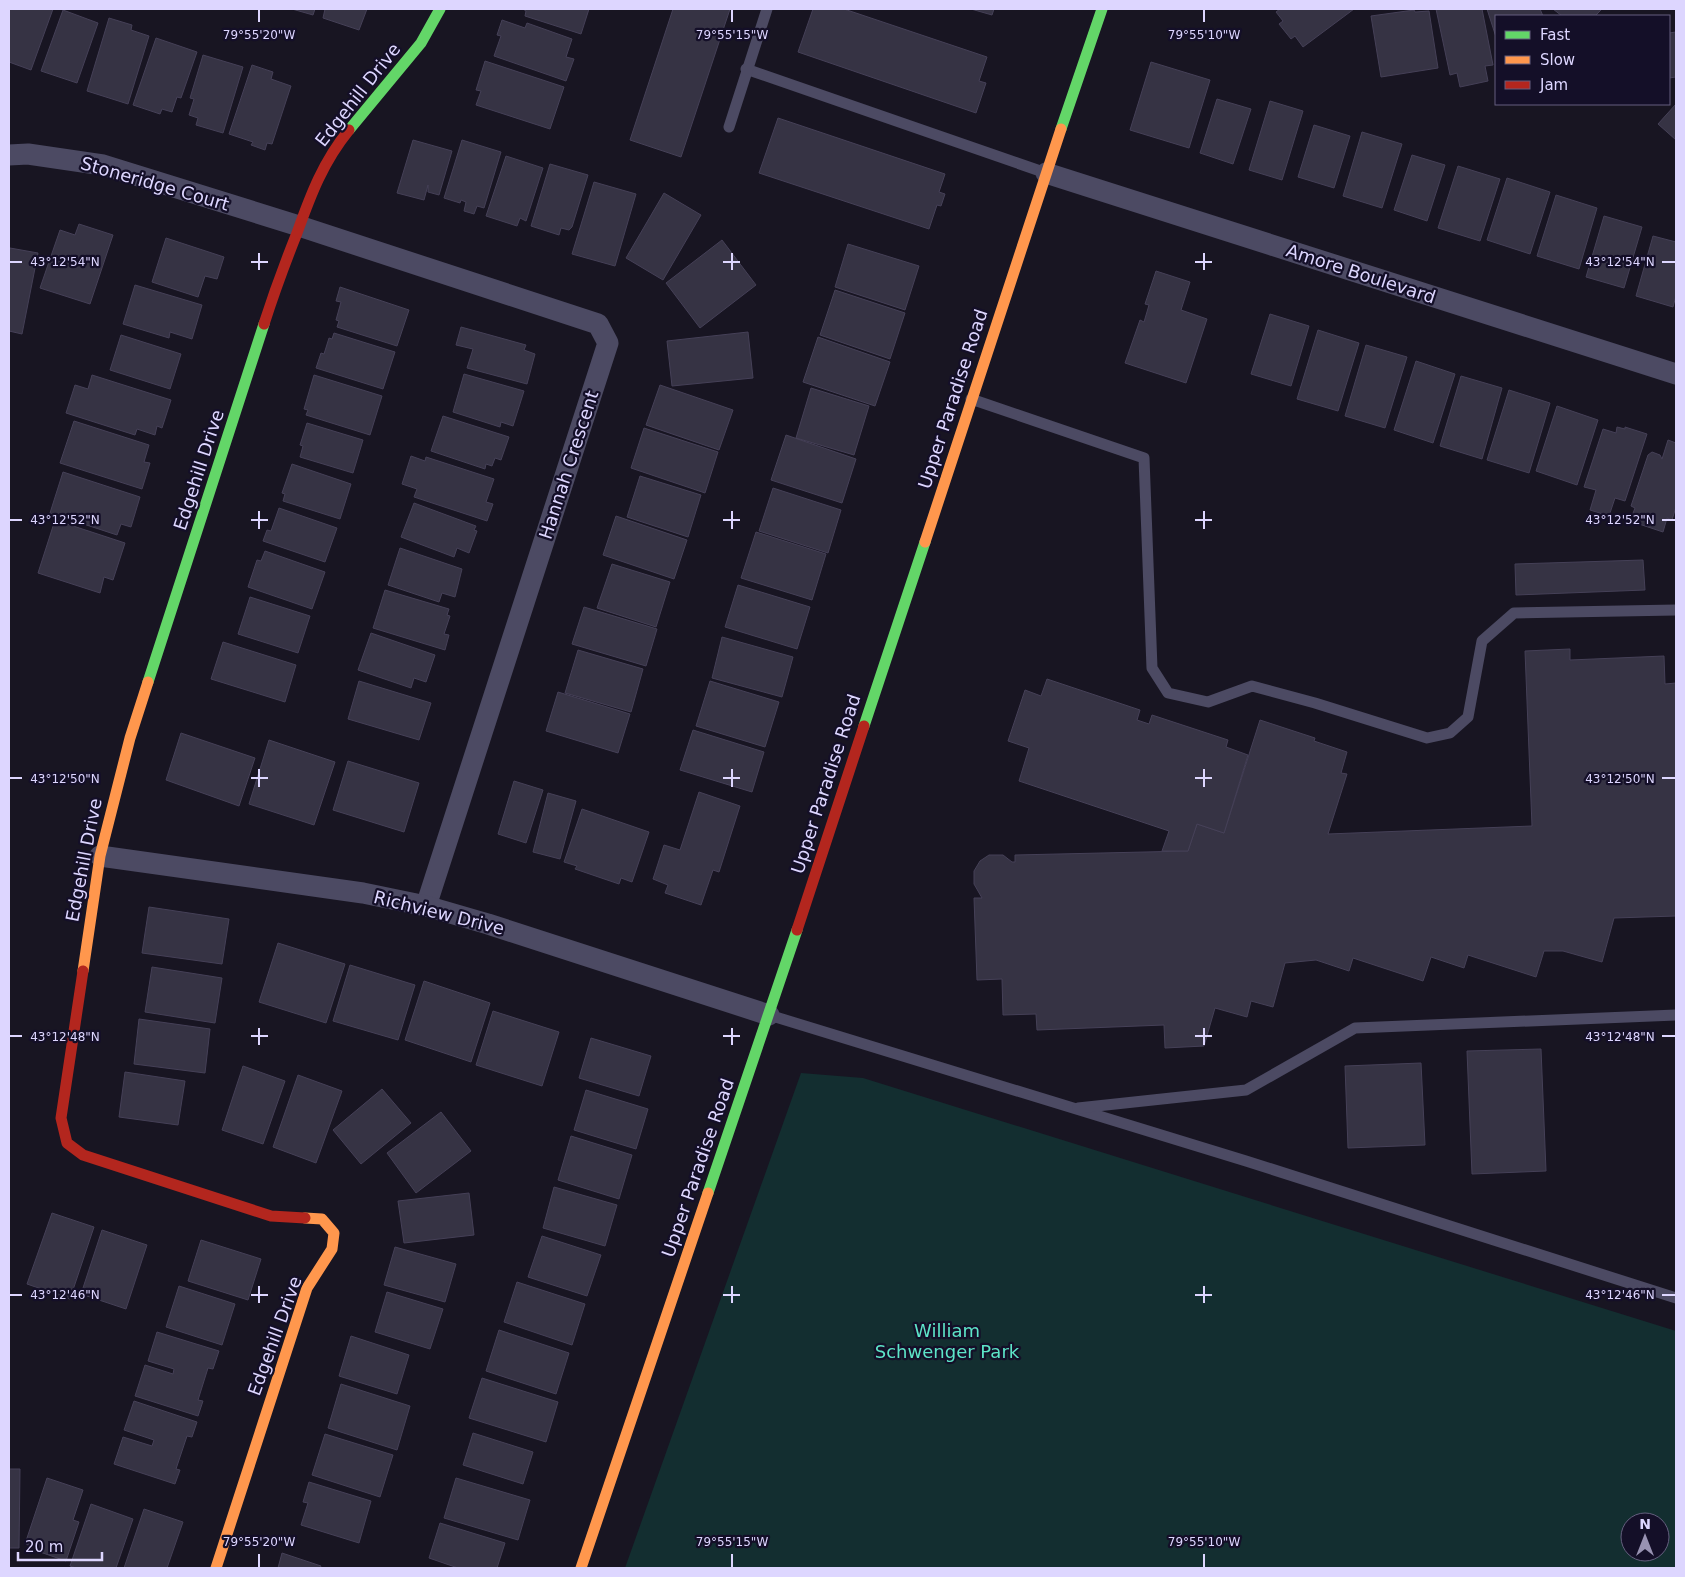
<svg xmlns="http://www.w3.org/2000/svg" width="1685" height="1577" font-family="'DejaVu Sans',sans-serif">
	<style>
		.green { fill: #132e30; fill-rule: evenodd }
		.building { fill: #363344; stroke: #454057 }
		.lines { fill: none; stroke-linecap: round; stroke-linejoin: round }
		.lane { stroke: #4c4a63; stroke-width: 11 }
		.street { stroke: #4c4a63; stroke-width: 21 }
		.fast { stroke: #63d668; stroke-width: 11 }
		.slow { stroke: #ff974d; stroke-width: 11 }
		.jam { stroke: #b3261e; stroke-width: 11 }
		.ticks { fill: none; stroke: #ddd6ff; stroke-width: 2 }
		.labels { text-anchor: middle; stroke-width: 4.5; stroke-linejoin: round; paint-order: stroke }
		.street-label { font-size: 18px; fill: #ddd6ff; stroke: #140f28 }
		.park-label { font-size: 18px; fill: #5de4c8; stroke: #140f28 }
		.ticks-label { font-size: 12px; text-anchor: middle; fill: #ddd6ff; stroke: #140f28; stroke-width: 4.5; stroke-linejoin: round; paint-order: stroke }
	</style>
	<rect width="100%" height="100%" fill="#181522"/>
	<path class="green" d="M801,1073L863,1078L1676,1331V1568H625ZM1630,1522H1660V1552H1630Z"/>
	<g class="building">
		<path d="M9,9H53L31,70L9,62Z"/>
		<path d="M292,9H315L313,15Z"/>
		<path d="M325,9H367L359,30L323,18Z"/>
		<path d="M523,9H589L581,34L525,16L526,11Z"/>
		<path d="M673,9H730L681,157L630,140Z"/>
		<path d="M813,9H844L987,57L979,81L986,83L976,113L798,52Z"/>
		<path d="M971,9H994L992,15Z"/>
		<path d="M1280,9H1354L1303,47L1295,36L1291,39L1279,24L1283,21L1276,12Z"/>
		<path d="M1436,9H1482L1493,65L1485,66L1488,81L1460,87L1457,73L1450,75Z"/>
		<path d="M1487,9H1540L1543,16H1496V37Z"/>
		<path d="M1553,9H1602L1595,16H1562Z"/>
		<path d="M63,10L98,23L77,83L41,71Z"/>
		<path d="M1414,10L1415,12L1429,11L1438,68L1381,77L1371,16Z"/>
		<path d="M109,18L132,25L131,30L149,36L128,104L87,91Z"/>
		<path d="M502,20L525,28L527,23L572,39L566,57L574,59L566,81L494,56L501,36L497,35Z"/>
		<path d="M1676,32V77L1669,78V33Z"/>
		<path d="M156,38L197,52L181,98L177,97L172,112L162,109L160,114L133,105Z"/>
		<path d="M203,55L243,67L223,133L196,125L198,118L189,115L194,99L190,98Z"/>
		<path d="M485,61L564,87L550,129L476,105L481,91L476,90Z"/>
		<path d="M1151,62L1210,80L1189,148L1130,130Z"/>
		<path d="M252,65L273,72L271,79L291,86L272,144L267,143L265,150L251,145L253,142L229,134Z"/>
		<path d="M1217,99L1251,109L1233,164L1200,153Z"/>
		<path d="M1270,101L1303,111L1282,180L1249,170Z"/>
		<path d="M1676,104V140L1658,124Z"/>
		<path d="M778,118L945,174L939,192L945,194L941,206L937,205L929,229L759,173Z"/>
		<path d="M1314,125L1350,136L1334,188L1298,177Z"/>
		<path d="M1362,132L1402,144L1382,208L1343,196Z"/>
		<path d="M413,140L452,151L439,195L428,192V185L424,200L397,193Z"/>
		<path d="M462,140L501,152L484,208L477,206L474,214L464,211L466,202L461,200L460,203L444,198Z"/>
		<path d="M1412,155L1445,165L1427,221L1394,210Z"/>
		<path d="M506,156L543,168L526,221L520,218L517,226L486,216Z"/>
		<path d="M550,164L588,175L572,227L569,230L561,228L559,235L531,226Z"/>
		<path d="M1458,166L1500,179L1480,241L1438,228Z"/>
		<path d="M1507,178L1550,192L1530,254L1487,240Z"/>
		<path d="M594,182L636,194L615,266L572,254Z"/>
		<path d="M664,193L701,215L663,280L626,258Z"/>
		<path d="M1556,195L1597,208L1579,269L1537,256Z"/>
		<path d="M1604,216L1642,227L1624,288L1586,277Z"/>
		<path d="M79,224L113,235L90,304L40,288L60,230L75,235Z"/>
		<path d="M1653,236L1676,242V296L1673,307L1636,296Z"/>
		<path d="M166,238L224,257L217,279L205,276L198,297L152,282Z"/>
		<path d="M722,240L756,285L700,328L666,283Z"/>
		<path d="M848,244L919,266L905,310L835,287Z"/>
		<path d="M10,248L38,253L22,334L9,331V252Z"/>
		<path d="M1156,271L1190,282L1181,310L1207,319L1186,383L1125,363L1140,320L1144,322L1149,305L1145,304Z"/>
		<path d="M135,285L202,305L192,339L170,332L169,338L123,324Z"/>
		<path d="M340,287L409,310L397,346L337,327L339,321L336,320L341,302L336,301Z"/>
		<path d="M835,290L905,313L890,359L820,335Z"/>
		<path d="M1270,314L1309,326L1291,386L1251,374Z"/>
		<path d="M461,327L526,345L524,350L535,354L527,384L467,368L473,349L456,345Z"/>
		<path d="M1318,330L1359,343L1338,411L1297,399Z"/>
		<path d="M748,332L753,378L672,386L667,341Z"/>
		<path d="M334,333L395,352L383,389L316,368L321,353L324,354L329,338L332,339Z"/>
		<path d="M121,335L181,354L170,389L110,370Z"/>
		<path d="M818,337L890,362L875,406L803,382Z"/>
		<path d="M1366,345L1407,357L1385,428L1345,416Z"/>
		<path d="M1416,361L1455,374L1433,443L1394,430Z"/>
		<path d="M464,374L524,391L513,426L501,422L500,427L453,412Z"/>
		<path d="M92,375L171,400L162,428L157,426L155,435L137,429L135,435L66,413L75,385L88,389Z"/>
		<path d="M314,375L382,396L370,435L306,415L308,410L304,409Z"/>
		<path d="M1461,376L1502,388L1482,459L1440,446Z"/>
		<path d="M660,385L733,410L719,450L646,425Z"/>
		<path d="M811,388L869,406L854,455L796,438Z"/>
		<path d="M1509,390L1550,403L1529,473L1487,460Z"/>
		<path d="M1557,406L1598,420L1577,485L1536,471Z"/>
		<path d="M443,416L509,437L501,460L495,458L492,466L486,464L485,469L431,451Z"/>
		<path d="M74,421L149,445L144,462L150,463L142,489L60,463Z"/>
		<path d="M307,423L363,440L353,473L300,457L303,446L300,445Z"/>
		<path d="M1617,427L1625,429V427L1647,434L1625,501L1615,498L1609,516L1590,510L1596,490L1584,487L1603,429L1616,433Z"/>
		<path d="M644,428L718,452L705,493L631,468Z"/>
		<path d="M786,435L856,459L842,503L771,480Z"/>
		<path d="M1668,440L1676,443V507L1672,520L1667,518L1663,532L1630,521L1635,508L1631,506L1648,455L1652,452L1660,455L1662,459Z"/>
		<path d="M411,456L425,461L426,457L494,479L486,502L493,504L487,521L414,497L417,489L402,484Z"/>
		<path d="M292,464L351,484L340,519L283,501L285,494L282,493Z"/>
		<path d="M63,472L140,497L131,527L121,524L117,535L50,513Z"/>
		<path d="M640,476L701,495L688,537L627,517Z"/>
		<path d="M773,488L841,510L828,553L759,531Z"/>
		<path d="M414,503L476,526L474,530L477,531L469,553L457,548L454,557L401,537Z"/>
		<path d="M279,508L337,528L325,562L263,541L267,530L271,531Z"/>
		<path d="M616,516L687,540L674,579L603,555Z"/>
		<path d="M55,520L125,543L113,580L104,577L100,593L38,573Z"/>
		<path d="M756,532L826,554L812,600L741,578Z"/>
		<path d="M400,548L462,569L455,597L442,593L439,602L388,585Z"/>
		<path d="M265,551L325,572L312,609L248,587L257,560L261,561Z"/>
		<path d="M1643,560L1645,590L1516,595L1515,564Z"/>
		<path d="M612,564L670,582L656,627L597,608Z"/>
		<path d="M738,585L810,607L797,649L725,627Z"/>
		<path d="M385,590L449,609L447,615L450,616L444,634L449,635L445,650L373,628Z"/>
		<path d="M250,597L310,616L298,653L238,634Z"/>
		<path d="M584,607L657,629L646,666L572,644Z"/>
		<path d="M371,633L435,655L426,682L414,678L411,688L358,670Z"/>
		<path d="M722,637L793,657L782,697L712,678Z"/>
		<path d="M223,642L296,665L285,702L211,679Z"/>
		<path d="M1570,649V660L1664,656L1665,684L1676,683V916L1614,918L1602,962L1563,951H1544L1536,977L1468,955L1464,968L1431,957L1423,981L1353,958L1349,971L1316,960L1285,963L1273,1007L1251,1001L1247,1017L1215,1008L1204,1046L1165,1048L1164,1025L1037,1030L1036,1014L1003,1015L1002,979L977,980L974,898H982L974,884V871L980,861L989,855H1003L1012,862H1015V855L1188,851L1197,824L1224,833L1260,720L1315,738L1314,741L1347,752L1341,773L1347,774L1328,834L1532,826L1525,651Z"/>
		<path d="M578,650L643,669L631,712L565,693Z"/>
		<path d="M1047,679L1140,710L1137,720L1149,724L1152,715L1228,740L1226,747L1248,755L1224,833L1197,824L1188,851H1162L1169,831L1019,781L1029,748L1008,741L1025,690L1041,696Z"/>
		<path d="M359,681L431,703L419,740L348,719Z"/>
		<path d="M710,681L779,702L765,747L696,726Z"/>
		<path d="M558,692L630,714L618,753L546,731Z"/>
		<path d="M693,730L764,752L752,792L680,770Z"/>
		<path d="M181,733L255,758L239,806L166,780Z"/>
		<path d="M269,740L335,762L314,825L249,804Z"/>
		<path d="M348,761L419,783L404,832L333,810Z"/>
		<path d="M514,781L543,790L526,843L498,834Z"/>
		<path d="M699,792L740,806L719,872L713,870L701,905L665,893L668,885L653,879L664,845L680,850Z"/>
		<path d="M548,793L576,801L560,859L533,852Z"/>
		<path d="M582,809L649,832L632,882L621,878L619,884L575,869L577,866L564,862Z"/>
		<path d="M149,907L229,919L222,964L142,953Z"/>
		<path d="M278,943L345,964L326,1023L259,1002Z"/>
		<path d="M350,965L415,985L398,1040L333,1021Z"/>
		<path d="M152,967L222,978L215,1023L145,1012Z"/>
		<path d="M424,981L490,1003L471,1062L405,1040Z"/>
		<path d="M493,1011L559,1032L542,1086L476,1065Z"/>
		<path d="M139,1019L210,1029L205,1073L134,1064Z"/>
		<path d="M591,1038L651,1056L639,1096L579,1078Z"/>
		<path d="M1541,1049L1546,1171L1472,1174L1467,1051Z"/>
		<path d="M1421,1063L1425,1145L1348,1148L1345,1066Z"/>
		<path d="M243,1066L285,1081L263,1144L222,1130Z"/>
		<path d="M125,1072L185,1081L178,1125L119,1117Z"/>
		<path d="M298,1075L342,1091L316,1163L273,1147Z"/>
		<path d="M382,1089L411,1123L361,1164L333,1130Z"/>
		<path d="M586,1090L648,1109L636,1149L574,1130Z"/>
		<path d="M441,1112L471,1151L416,1193L387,1153Z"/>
		<path d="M571,1136L632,1155L619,1199L558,1180Z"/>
		<path d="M554,1187L617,1205L605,1246L543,1228Z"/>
		<path d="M469,1193L474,1235L404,1243L398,1201Z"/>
		<path d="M52,1213L94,1227L70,1299L27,1284Z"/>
		<path d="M102,1230L147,1245L126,1309L81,1294Z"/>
		<path d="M542,1236L601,1255L587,1296L528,1277Z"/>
		<path d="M201,1240L261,1259L248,1300L188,1281Z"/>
		<path d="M395,1247L456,1264L445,1302L384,1285Z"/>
		<path d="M517,1282L585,1304L572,1345L504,1322Z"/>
		<path d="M179,1286L235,1304L222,1345L166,1327Z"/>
		<path d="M387,1292L443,1309L430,1349L375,1332Z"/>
		<path d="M499,1330L569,1353L556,1394L486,1371Z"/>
		<path d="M157,1332L219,1351L213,1369L208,1368L198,1400L203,1401L198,1416L135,1396L145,1365L173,1374L174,1369L148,1361Z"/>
		<path d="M351,1336L409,1355L397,1394L339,1376Z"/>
		<path d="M482,1378L558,1402L546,1442L469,1418Z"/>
		<path d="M341,1384L410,1406L397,1450L328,1428Z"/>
		<path d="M134,1401L197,1422L192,1437L187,1436L176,1469L180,1470L175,1484L114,1464L123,1437L152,1446L154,1440L124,1430Z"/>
		<path d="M473,1433L533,1452L523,1484L463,1465Z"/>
		<path d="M325,1434L393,1455L380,1497L312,1475Z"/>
		<path d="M9,1469H20L19,1548H9Z"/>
		<path d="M47,1478L83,1490L73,1520L79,1522L66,1561L40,1552L41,1549L25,1544Z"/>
		<path d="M456,1478L530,1500L518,1540L444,1518Z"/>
		<path d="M309,1482L371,1501L359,1543L301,1525L308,1503L303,1502Z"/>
		<path d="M91,1504L133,1519L116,1568H76L70,1566Z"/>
		<path d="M144,1509L183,1522L167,1568H124Z"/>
		<path d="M440,1523L505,1543L497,1568H458L429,1558Z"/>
		<path d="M282,1553L321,1566L320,1568H278Z"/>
	</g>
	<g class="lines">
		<g class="lane">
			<path d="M746,69L1046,173"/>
			<path d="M729,127L767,9"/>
			<path d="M971,399L1144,458L1152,668L1168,693L1208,702L1252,686L1315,703L1427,738L1450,733L1468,717L1482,641L1514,613L1676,610"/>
			<path d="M769,1015L1246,1161L1676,1298"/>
			<path d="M1078,1108L1246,1090L1355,1028L1676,1015"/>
		</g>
		<g class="street">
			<path d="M9,155L28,154L103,165L299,226L598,324L608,343L426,906"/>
			<path d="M1046,173L1676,374"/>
			<path d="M100,856L363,893L426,906L488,924L769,1015"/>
		</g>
		<g class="fast">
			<path d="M1061,129L1102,9"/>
			<path d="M349,130L421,43L440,9"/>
			<path d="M148,682L264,324"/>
			<path d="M864,726L925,542"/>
			<path d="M708,1193L797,930"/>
		</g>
		<g class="slow">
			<path d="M925,542L1061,129"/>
			<path d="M83,971L100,856L130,738L148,682"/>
			<path d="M216,1568L307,1288L332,1249L334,1233L322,1219L305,1218"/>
			<path d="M581,1568L708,1193"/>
		</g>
		<g class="jam">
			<path d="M264,324C274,293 285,263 297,233C311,194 323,162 349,130"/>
			<path d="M797,930L864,726"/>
			<path d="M83,971L61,1118L67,1143L83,1155L271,1216L305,1218"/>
		</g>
	</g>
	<path class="ticks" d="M259,10V22M732,10V22M1204,10V22M259,253V270M732,253V270M1204,253V270M10,262H22M251,262H268M723,262H740M1195,262H1212M1662,262H1675M259,511V529M732,511V529M1204,511V529M10,520H22M251,520H268M723,520H740M1195,520H1212M1662,520H1675M259,769V787M732,769V787M1204,769V787M10,778H22M251,778H268M723,778H740M1195,778H1212M1662,778H1675M259,1028V1045M732,1028V1045M1204,1028V1045M10,1036H22M251,1036H268M723,1036H740M1195,1036H1212M1662,1036H1675M259,1286V1303M732,1286V1303M1204,1286V1303M10,1295H22M251,1295H268M723,1295H740M1195,1295H1212M1662,1295H1675M259,1554V1567M732,1554V1567M1204,1554V1567"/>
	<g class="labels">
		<g class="street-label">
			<text transform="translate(358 95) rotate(-52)" y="6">Edgehill Drive</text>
			<text transform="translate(155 184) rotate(16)" y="6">Stoneridge Court</text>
			<text transform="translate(1361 274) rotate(18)" y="6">Amore Boulevard</text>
			<text transform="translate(953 399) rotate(-72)" y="6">Upper Paradise Road</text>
			<text transform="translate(569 465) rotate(-72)" y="6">Hannah Crescent</text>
			<text transform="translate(199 470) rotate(-72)" y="6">Edgehill Drive</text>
			<text transform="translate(826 784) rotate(-72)" y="6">Upper Paradise Road</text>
			<text transform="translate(84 860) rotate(-79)" y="6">Edgehill Drive</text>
			<text transform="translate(439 913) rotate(14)" y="6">Richview Drive</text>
			<text transform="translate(698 1168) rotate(-71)" y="6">Upper Paradise Road</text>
			<text transform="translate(275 1336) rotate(-70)" y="6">Edgehill Drive</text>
		</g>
		<g class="park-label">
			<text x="947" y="1337">William<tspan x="947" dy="21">Schwenger Park</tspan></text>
		</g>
	</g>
	<g class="ticks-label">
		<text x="259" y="39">79°55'20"W</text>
		<text x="732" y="39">79°55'15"W</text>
		<text x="1204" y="39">79°55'10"W</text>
		<text x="65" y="266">43°12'54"N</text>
		<text x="1620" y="266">43°12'54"N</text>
		<text x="65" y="524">43°12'52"N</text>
		<text x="1620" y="524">43°12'52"N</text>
		<text x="65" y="783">43°12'50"N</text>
		<text x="1620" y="783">43°12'50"N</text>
		<text x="65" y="1041">43°12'48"N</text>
		<text x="1620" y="1041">43°12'48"N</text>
		<text x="65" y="1299">43°12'46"N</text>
		<text x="1620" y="1299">43°12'46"N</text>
		<text x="259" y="1546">79°55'20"W</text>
		<text x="732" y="1546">79°55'15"W</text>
		<text x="1204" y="1546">79°55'10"W</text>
	</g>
	<rect width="1685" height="1577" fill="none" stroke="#ddd6ff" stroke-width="20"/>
	<rect x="1495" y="15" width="175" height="90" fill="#140f28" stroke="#645f7e"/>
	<rect x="1505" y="31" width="25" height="8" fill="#63d668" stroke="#645f7e"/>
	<text x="1540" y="40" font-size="15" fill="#ddd6ff">Fast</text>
	<rect x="1505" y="56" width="25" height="8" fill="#ff974d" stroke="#645f7e"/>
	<text x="1540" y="65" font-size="15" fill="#ddd6ff">Slow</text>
	<rect x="1505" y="81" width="25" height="8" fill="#b3261e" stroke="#645f7e"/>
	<text x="1540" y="90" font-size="15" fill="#ddd6ff">Jam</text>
	<g transform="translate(1645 1537)"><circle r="24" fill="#140f28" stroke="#645f7e"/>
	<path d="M0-4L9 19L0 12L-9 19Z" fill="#9892b2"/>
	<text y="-8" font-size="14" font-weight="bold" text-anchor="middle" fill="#ddd6ff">N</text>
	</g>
	<path d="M18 1552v8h84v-8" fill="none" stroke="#ddd6ff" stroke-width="2.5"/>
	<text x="25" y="1552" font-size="15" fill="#ddd6ff" stroke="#140f28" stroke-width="4" paint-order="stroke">20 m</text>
</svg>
